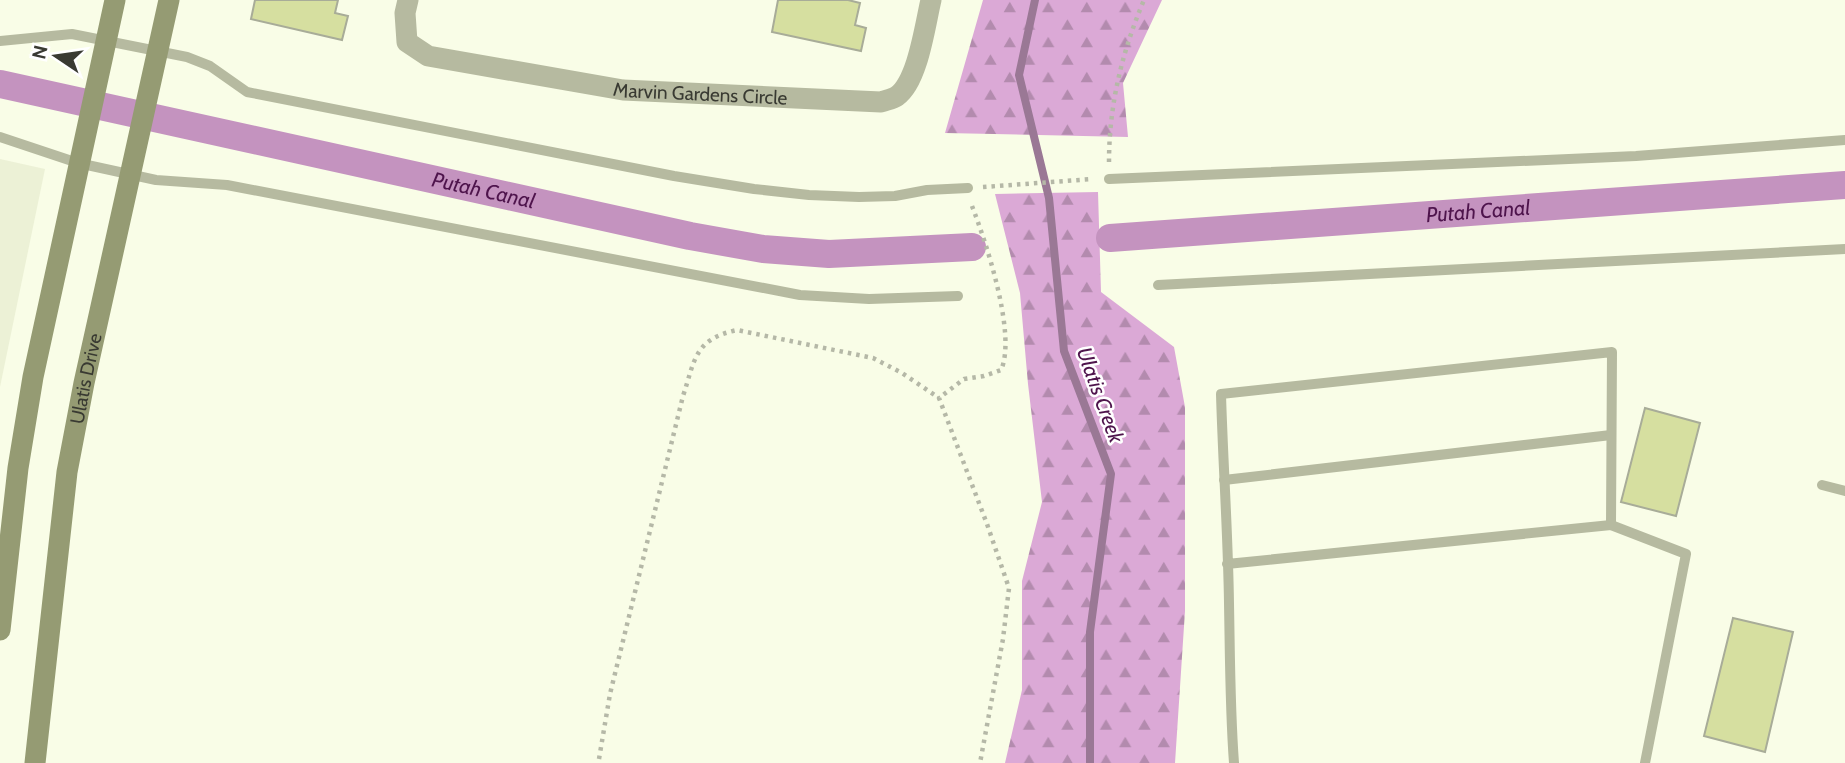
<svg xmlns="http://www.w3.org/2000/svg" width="1845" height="763" font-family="Cabin,sans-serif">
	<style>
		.built { fill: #ecf1d6 }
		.forest { fill: url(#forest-firs) }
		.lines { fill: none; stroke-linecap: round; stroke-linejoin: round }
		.stream { stroke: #9a7895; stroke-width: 8 }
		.canal { stroke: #c493bf; stroke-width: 28 }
		.building { fill: #d6dfa0; stroke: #a8ac98; stroke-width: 2 }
		.path { stroke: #b5b8a7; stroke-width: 4.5; stroke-dasharray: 3.5 5; stroke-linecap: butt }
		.lane { stroke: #b6baa0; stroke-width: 10 }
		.street { stroke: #b6baa0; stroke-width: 21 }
		.secondary { stroke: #959b73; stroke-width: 21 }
		.labels { text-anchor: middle; stroke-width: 5; stroke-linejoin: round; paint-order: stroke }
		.street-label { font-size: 19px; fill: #393a32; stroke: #fff }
		.water-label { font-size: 21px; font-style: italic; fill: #4e144c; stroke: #fff }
	</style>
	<defs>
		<pattern id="forest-firs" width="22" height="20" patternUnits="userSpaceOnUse" patternTransform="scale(1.75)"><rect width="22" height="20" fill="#dba9d6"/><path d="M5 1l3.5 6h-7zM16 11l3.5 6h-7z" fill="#b38bae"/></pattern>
	</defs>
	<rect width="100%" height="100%" fill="#f9fde7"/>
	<path class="built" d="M0,159L45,169L0,387Z"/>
	<g class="forest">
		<path d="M983,0H1162L1123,83L1128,137L945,133Z"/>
		<path d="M1098,192L1101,292L1174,347L1185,407V611L1175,763H1005L1022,690V581L1042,502L1028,384L1020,293L995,194Z"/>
	</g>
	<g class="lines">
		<path class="stream" d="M1035,0L1019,75L1049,198L1064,351L1111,474L1090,632V763"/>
		<g class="canal">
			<path id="s1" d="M0,84L690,236L763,249L829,254L972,247"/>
			<path id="s2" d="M1110,238L1845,185"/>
		</g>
	</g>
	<g class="building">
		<path d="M255,0H338L335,13L348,16L342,40L251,19Z"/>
		<path d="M778,0H848L860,3L855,25L866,28L861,51L772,32Z"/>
		<path d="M1645,408L1700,423L1676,516L1621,502Z"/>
		<path d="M1733,618L1793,632L1765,752L1704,736Z"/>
	</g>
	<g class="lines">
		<g class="path">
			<path d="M1109,162C1109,105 1122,52 1144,0"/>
			<path d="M983,187L1093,179"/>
			<path d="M972,206C986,242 1017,335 1001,370L984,376L964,379L939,398L987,524L1009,588L1003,639L980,763"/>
			<path d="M599,759L610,694L683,396C695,360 694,339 737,330L873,358L902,373L939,398"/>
		</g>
		<g class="lane">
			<path d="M0,41L72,34L187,57L210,66L247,92L674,176L754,189L809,195L859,197L895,196L927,190L968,188"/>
			<path d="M0,137L78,163L156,180L227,185L800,295L869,299L958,296"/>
			<path d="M1109,179L1636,156L1845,140"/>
			<path d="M1158,285L1845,249"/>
			<path d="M1224,480L1611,435"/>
			<path d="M1822,485L1845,491"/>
			<path d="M1611,525L1686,554L1645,763"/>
			<path d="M1227,564L1611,525L1612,352L1221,394C1223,464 1228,533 1229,603C1230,656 1230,710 1234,763"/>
		</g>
		<path class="street" id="s3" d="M408,0L405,13L407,42L428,56L623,90L881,102C886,100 893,99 897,96C918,81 925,25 931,0"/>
		<g class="secondary">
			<path d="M0,630L18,468L33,377L115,0"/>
			<path id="s4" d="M35,763L67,472L84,383L169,0"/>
		</g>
	</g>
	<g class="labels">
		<g class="street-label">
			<text dy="7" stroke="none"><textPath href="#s3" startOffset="343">Marvin Gardens Circle</textPath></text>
			<text dy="7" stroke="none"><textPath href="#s4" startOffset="388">Ulatis Drive</textPath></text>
		</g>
		<g class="water-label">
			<text dy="7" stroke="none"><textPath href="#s1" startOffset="495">Putah Canal</textPath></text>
			<text dy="7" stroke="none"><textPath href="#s2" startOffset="369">Putah Canal</textPath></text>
			<text transform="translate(1100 395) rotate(70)" y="7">Ulatis Creek</text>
		</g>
	</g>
	<g transform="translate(56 56) rotate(283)" stroke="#ffffff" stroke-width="5" paint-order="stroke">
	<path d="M0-5L12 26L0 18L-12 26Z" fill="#393a32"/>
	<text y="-10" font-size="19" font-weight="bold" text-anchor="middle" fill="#393a32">N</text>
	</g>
</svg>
